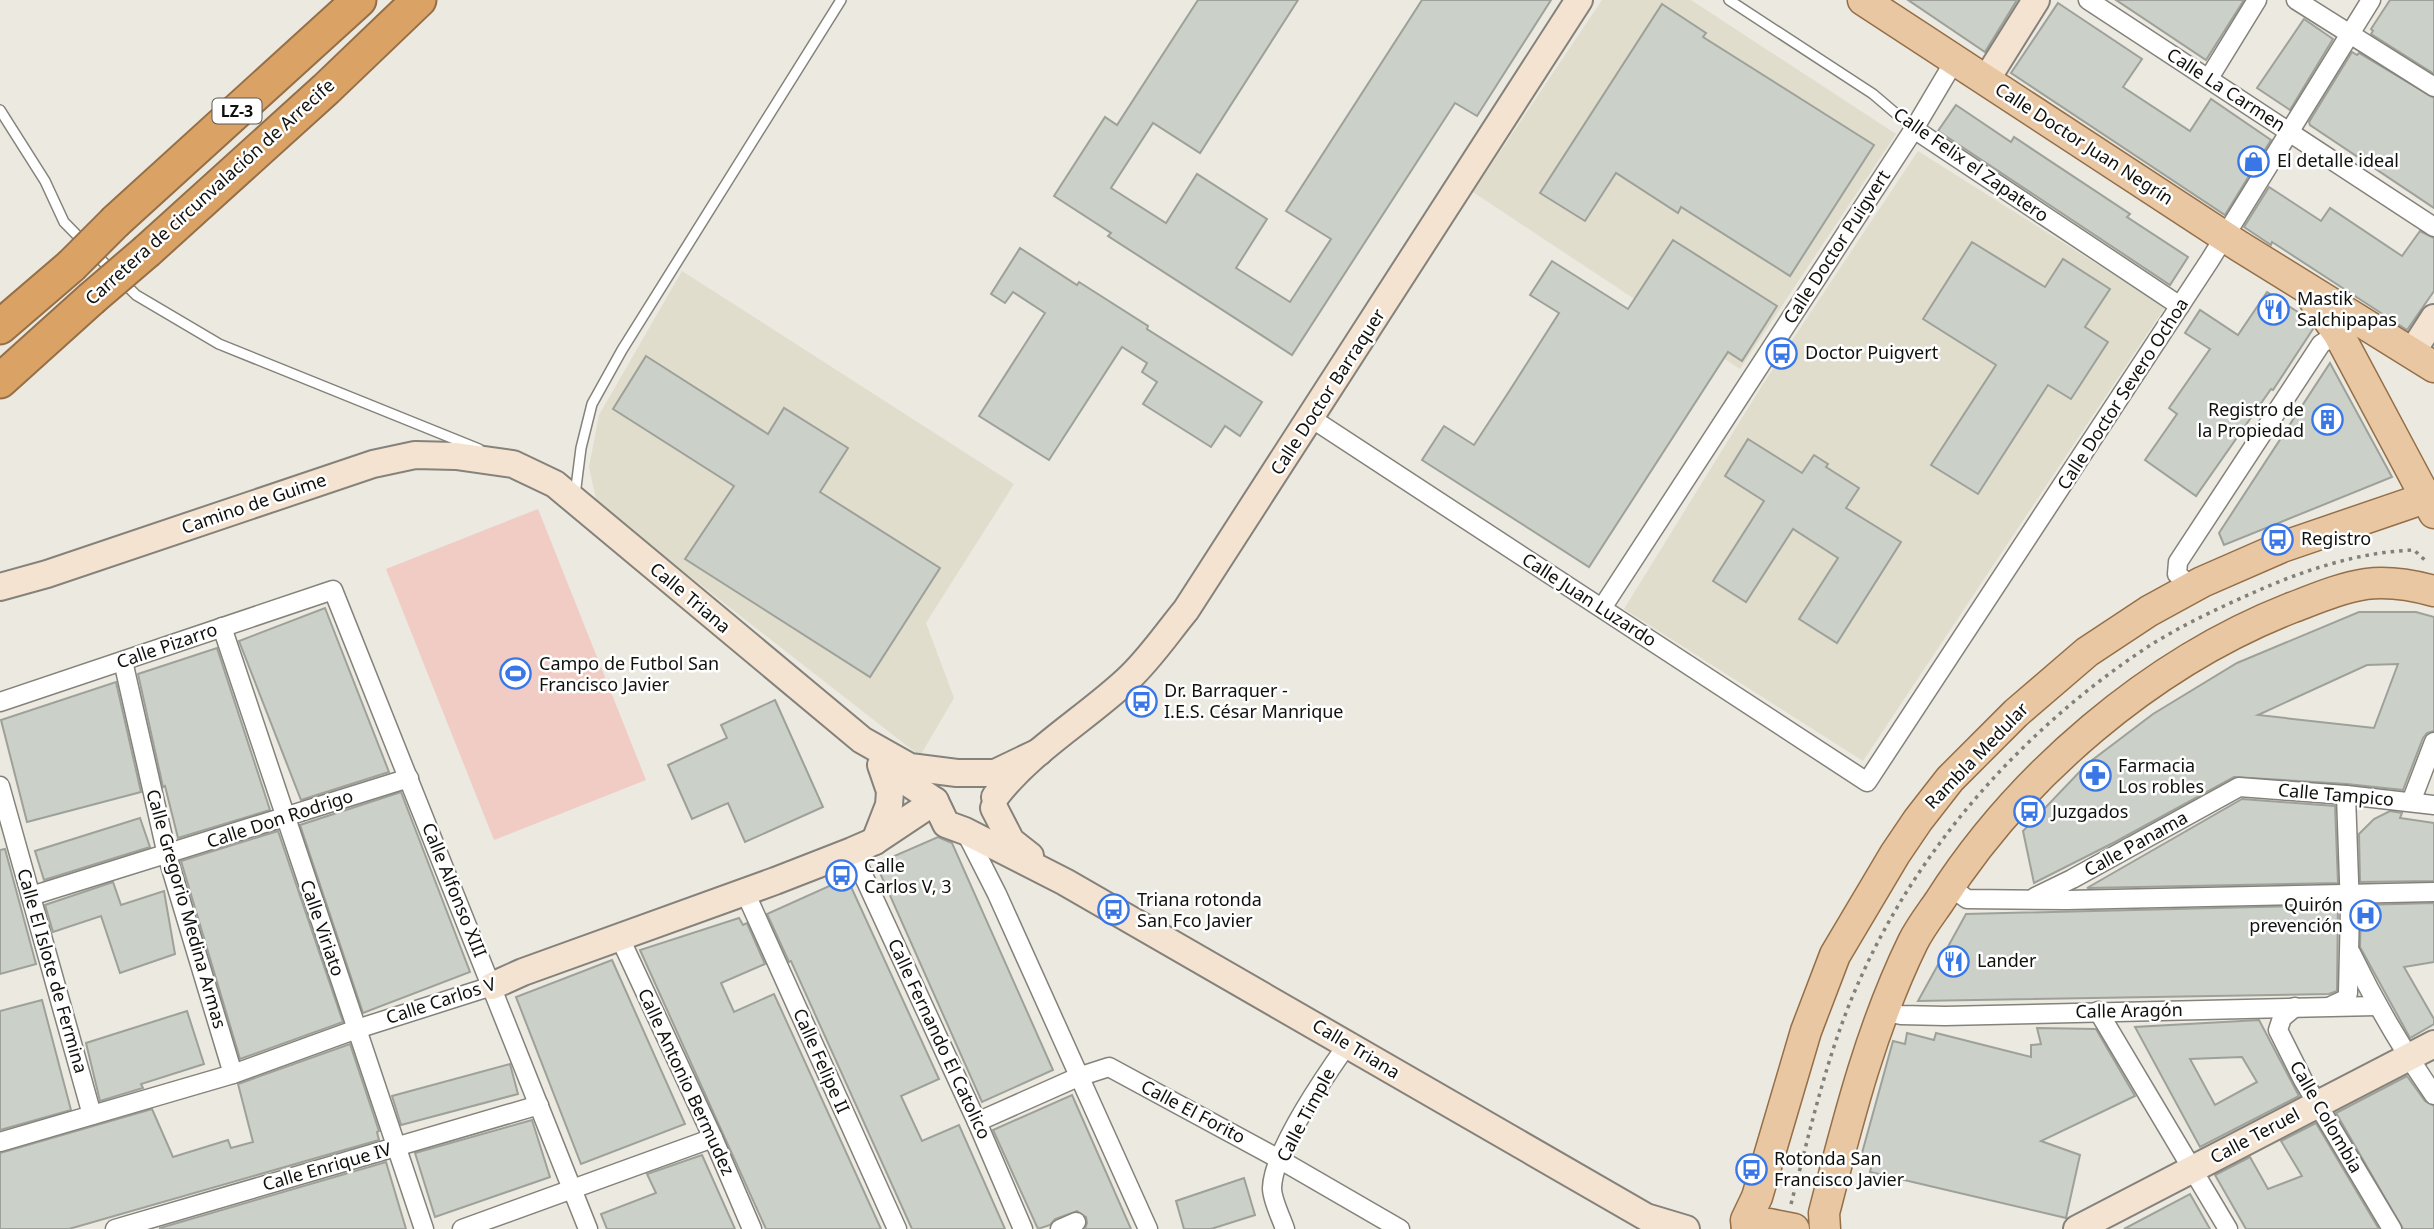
<svg xmlns="http://www.w3.org/2000/svg" width="2434" height="1229" font-family="'Noto Sans',sans-serif">
	<style>
		.built { fill: #e0ddcd }
		.green { fill: #f0ccc4 }
		.building { fill: #cbd0c8; stroke: #9da199; stroke-width: 2; fill-rule: evenodd }
		.lines { fill: none; stroke-linecap: round; stroke-linejoin: round }
		.lane-casing { stroke: #84827a; stroke-width: 12 }
		.street-casing { stroke: #84827a; stroke-width: 21 }
		.secondary-casing { stroke: #84827a; stroke-width: 30 }
		.primary-casing { stroke: #946f47; stroke-width: 33 }
		.highway-casing { stroke: #946f47; stroke-width: 37 }
		.path { stroke: #81807a; stroke-width: 3.5; stroke-dasharray: 3.5 5; stroke-linecap: butt }
		.lane { stroke: #fff; stroke-width: 9 }
		.street { stroke: #fff; stroke-width: 18 }
		.secondary { stroke: #f4e3d1; stroke-width: 26 }
		.primary { stroke: #e9c7a3; stroke-width: 30 }
		.highway { stroke: #dba266; stroke-width: 33 }
		.highway-bridge-casing { stroke: #946f47; stroke-width: 37; stroke-linecap: butt }
		.highway-bridge { stroke: #dba266; stroke-width: 33 }
		.labels { text-anchor: middle; stroke-width: 5; stroke-linejoin: round; paint-order: stroke }
		.shield { fill: #fff; stroke: #585856; stroke-width: 2 }
		.shield-label { font-size: 16px; font-weight: bold; fill: #10100d }
		.street-label { font-size: 18px; fill: #10100d; stroke: #fff }
		.poi-label { font-size: 18px; fill: #10100d; stroke: #fff; text-anchor: start }
	</style>
	<rect width="100%" height="100%" fill="#ebe9e0"/>
	<g class="built">
		<path d="M1602,0H1691L1896,134L1740,369L1473,192Z"/>
		<path d="M1918,151L2165,307L1863,761L1624,609L1763,384Z"/>
		<path d="M682,271L1014,484L926,623L954,698L920,756L597,504L589,467L599,415Z"/>
	</g>
	<path class="green" d="M538,509L646,780L494,840L386,569Z"/>
	<g class="building">
		<path d="M1198,0H1298L1200,153L1153,123L1111,188L1166,223L1197,174L1267,219L1236,268L1290,302L1331,239L1286,211L1422,0H1551L1477,116L1455,103L1292,355L1108,236L1111,233L1054,196L1105,117L1117,125Z"/>
		<path d="M1908,0H2017L1985,52Z"/>
		<path d="M2116,0H2244L2206,60Z"/>
		<path d="M2390,0H2434V74L2371,34L2373,31L2371,29Z"/>
		<path d="M2058,3L2142,59L2123,87L2190,131L2211,99L2271,140L2225,215L2011,73Z"/>
		<path d="M1662,4L1706,33L1703,37L1874,145L1790,276L1681,207L1678,213L1616,173L1585,221L1540,193Z"/>
		<path d="M2304,19L2333,39L2290,110L2257,88Z"/>
		<path d="M2352,52L2357,55L2359,53L2434,98V208L2310,125L2309,122Z"/>
		<path d="M1956,105L2011,142L2014,137L2130,214L2127,217L2188,257L2170,285L1938,131Z"/>
		<path d="M2269,187L2321,221L2330,208L2402,256L2420,231L2434,238V291L2407,330L2272,242L2271,245L2244,227Z"/>
		<path d="M1673,240L1777,306L1742,361L1728,352L1589,567L1422,460L1444,426L1474,445L1510,390L1559,313L1530,295L1552,261L1628,309Z"/>
		<path d="M1972,242L2045,287L2063,259L2110,289L2085,327L2108,342L2071,399L2048,385L1978,494L1931,465L1996,365L1923,319Z"/>
		<path d="M1020,248L1077,285L1079,282L1148,326L1147,329L1262,402L1240,436L1225,426L1211,447L1143,404L1157,382L1142,372L1147,363L1122,347L1049,460L979,416L1045,313L1013,292L1005,303L991,294Z"/>
		<path d="M2267,292L2304,316L2313,329L2273,390L2271,389L2196,496L2145,460L2177,414L2169,408L2210,349L2185,333L2200,310L2238,335Z"/>
		<path d="M646,356L768,434L784,408L848,448L820,492L940,568L870,677L685,559L734,486L613,409Z"/>
		<path d="M2330,363L2392,477L2224,545L2219,533Z"/>
		<path d="M1748,439L1802,473L1814,455L1828,464L1826,467L1859,488L1846,508L1901,542L1837,643L1799,619L1838,558L1793,529L1746,602L1713,581L1764,501L1725,476Z"/>
		<path d="M325,608L389,772L301,800L239,641Z"/>
		<path d="M2359,612H2416L2434,617V731L2427,733L2423,738L2403,790L2347,784L2234,777L2115,842L2034,883L2023,831L2087,764L2153,714L2237,663ZM2398,664L2374,728L2258,715L2367,665Z"/>
		<path d="M217,648L270,810L178,838L165,786L163,787L138,674Z"/>
		<path d="M116,682L141,792L27,822L1,720Z"/>
		<path d="M775,700L823,807L745,842L728,803L692,819L668,765L727,738L721,725Z"/>
		<path d="M401,792L470,972L363,1013L300,825Z"/>
		<path d="M2242,799L2335,806L2338,883L2087,888Z"/>
		<path d="M2390,811L2402,813L2400,818L2434,823V881L2360,882L2359,834L2374,819Z"/>
		<path d="M140,818L150,847L44,880L35,851Z"/>
		<path d="M278,831L343,1022L240,1059L181,861Z"/>
		<path d="M938,837L952,843L1053,1070L982,1102L876,864Z"/>
		<path d="M5,849L36,964L0,974V850Z"/>
		<path d="M847,878L939,1079L901,1096L922,1141L959,1125L1005,1229H912L791,961L789,962L767,914Z"/>
		<path d="M113,882L121,905L164,891L175,954L120,973L101,916L53,932L45,905Z"/>
		<path d="M2434,903V962L2404,967L2434,1019V1024L2410,1038L2360,947L2361,905Z"/>
		<path d="M2338,905L2337,991L2329,994L1918,1001L1966,914Z"/>
		<path d="M739,918L743,925L747,923L765,964L721,983L734,1012L774,994L881,1229H766L640,950Z"/>
		<path d="M612,960L685,1124L581,1164L516,997Z"/>
		<path d="M42,1000L71,1110L0,1130V1011Z"/>
		<path d="M187,1011L204,1064L141,1084L143,1088L100,1101L86,1043Z"/>
		<path d="M2259,1020L2299,1096L2200,1147L2135,1027ZM2242,1057L2257,1082L2215,1105L2190,1059Z"/>
		<path d="M2037,1028L2096,1029L2135,1096L2041,1141L2080,1155L2066,1218L1870,1172L1874,1156L1862,1153L1893,1041L1905,1044L1907,1033L1934,1040L1936,1033L2031,1057V1045L2041,1044Z"/>
		<path d="M350,1044L379,1131L377,1132L379,1140L69,1229H0V1153L152,1109L173,1157L228,1140L231,1148L253,1142L238,1084Z"/>
		<path d="M510,1064L518,1094L401,1125L392,1096Z"/>
		<path d="M2407,1076L2425,1101L2434,1106V1229H2403L2336,1113Z"/>
		<path d="M1072,1095L1131,1229H1085L1087,1223L1086,1217L1077,1211L1055,1219L1050,1225L1038,1229L993,1130Z"/>
		<path d="M532,1120L550,1177L435,1217L415,1153Z"/>
		<path d="M2316,1123L2379,1229H2246L2215,1175L2250,1157L2268,1189L2302,1176L2281,1141Z"/>
		<path d="M702,1155L735,1229H607L601,1214L656,1193L647,1174Z"/>
		<path d="M386,1162L406,1229H160V1228Z"/>
		<path d="M1244,1178L1255,1215L1211,1229H1184L1176,1201Z"/>
		<path d="M2190,1194L2210,1229H2124Z"/>
	</g>
	<g class="lines">
		<defs>
			<g id="lane">
				<path d="M1729,0L1873,94L1914,129"/>
				<path d="M0,110L45,181L64,222L113,272"/>
				<path d="M123,282L136,295L219,344L479,449"/>
				<path d="M575,495L581,448L592,404L622,350L841,0"/>
			</g>
			<g id="street">
				<path d="M2088,0L2434,227"/>
				<path d="M2296,0L2434,87"/>
				<path d="M2209,78L2257,0"/>
				<path d="M1914,129L2180,306"/>
				<path d="M1311,418L1867,782L2210,260L2371,0"/>
				<path d="M2202,582H2186L2177,574L2178,562L2321,344L2338,333"/>
				<path d="M1602,608L1914,129L1955,60"/>
				<path d="M222,627L424,1229"/>
				<path d="M123,661L167,855L233,1074"/>
				<path d="M0,702L333,590L588,1229"/>
				<path d="M0,786L92,1115"/>
				<path d="M2411,802L2434,742"/>
				<path d="M965,831L997,894L1148,1229"/>
				<path d="M852,851L977,1122L1023,1229"/>
				<path d="M1949,886L1967,899L2067,900L2434,892"/>
				<path d="M745,892L897,1229"/>
				<path d="M31,896L409,778"/>
				<path d="M2035,897L2072,879L2239,787L2346,795L2434,805"/>
				<path d="M619,936L713,1138L752,1229"/>
				<path d="M2351,953C2375,1003 2402,1049 2434,1095"/>
				<path d="M2331,1006L2346,999L2348,993L2350,909L2346,795"/>
				<path d="M2295,1007L2282,1018L2278,1030L2303,1080L2392,1229"/>
				<path d="M1882,1011L1901,1015L1945,1016L2376,1006"/>
				<path d="M2098,1011L2228,1229"/>
				<path d="M977,1122L1078,1077L1109,1067L1279,1159L1400,1229"/>
				<path d="M0,1142L233,1074L357,1029L492,986"/>
				<path d="M115,1229L539,1105"/>
				<path d="M462,1229L713,1138"/>
				<path d="M1060,1229L1076,1222"/>
				<path d="M1285,1229C1281,1217 1272,1200 1272,1188C1273,1151 1325,1076 1347,1045"/>
			</g>
			<g id="secondary">
				<path d="M1986,80L2036,0"/>
				<path d="M2412,352L2434,318"/>
				<path d="M0,587L47,574L373,464L415,455L456,456L513,464L555,484L862,740L910,767L957,773H995L1039,752"/>
				<path d="M884,767L935,801L946,824L965,831L1065,882L1646,1217L1686,1229"/>
				<path d="M995,797C1031,750 1084,720 1127,680C1149,660 1167,633 1186,610L1579,0"/>
				<path d="M994,808L1011,841L1030,856"/>
				<path d="M875,841L889,805L890,791L881,765"/>
				<path d="M492,986L523,972L775,881L852,851L875,841L935,801"/>
				<path d="M2077,1229L2434,1044"/>
			</g>
			<g id="primary">
				<path d="M1863,0L2239,246L2434,367"/>
				<path d="M2314,300L2338,333L2434,513"/>
				<path d="M1747,1229L1746,1220L1757,1197L1806,1031L1835,955L1895,854L1918,820L1950,779L2016,713L2087,652L2149,611L2202,582L2282,547L2434,495"/>
				<path d="M1747,1229L1769,1224L1794,1229"/>
				<path d="M1825,1229L1824,1213C1848,1120 1871,1028 1913,942C1920,928 1930,915 1939,902C2019,776 2151,663 2291,608C2315,599 2340,588 2366,584C2389,581 2412,585 2434,591"/>
			</g>
			<g id="highway">
				<path d="M116,221L359,0"/>
				<path d="M147,251L326,89L419,0"/>
				<path d="M0,327L71,266"/>
				<path d="M0,381L91,299"/>
			</g>
		</defs>
		<use href="#lane" class="lane-casing"/>
		<use href="#street" class="street-casing"/>
		<use href="#secondary" class="secondary-casing"/>
		<use href="#primary" class="primary-casing"/>
		<use href="#highway" class="highway-casing"/>
		<path class="path" d="M1791,1204C1811,1127 1828,1049 1861,977C1921,843 2027,726 2149,646C2182,625 2221,607 2257,591C2307,569 2360,552 2414,550L2428,563"/>
		<use href="#lane" class="lane"/>
		<use href="#street" class="street"/>
		<use href="#secondary" class="secondary"/>
		<use href="#primary" class="primary"/>
		<use href="#highway" class="highway"/>
		<defs>
			<g id="highway-bridge">
				<path d="M71,266L116,221"/>
				<path d="M91,299L147,251"/>
			</g>
		</defs>
		<use href="#highway-bridge" class="highway-bridge-casing"/>
		<use href="#highway-bridge" class="highway-bridge"/>
	</g>
	<defs>
		<symbol id="shop-ring" viewBox="-11 -11 22 22"><circle r="9.5" fill="#fff" stroke="#3a77e6" stroke-width="1.5"/><path d="M-5-2.5h2.3a2.7 3.5 0 0 1 5.4 0H5L5.5 6h-11ZM-1.5-2.5h3a1.5 2.3 0 0 0-3 0Z" fill="#3a77e6"/></symbol>
		<symbol id="restaurant-ring" viewBox="-11 -11 22 22"><circle r="9.5" fill="#fff" stroke="#3a77e6" stroke-width="1.5"/><path d="M-5-6h1v4h1v-4h1v4h1v-4h1v5L-1.5 .5V6h-2V.5L-5-1ZM5-6V6H3V1.5H1.5Q1.5-4 5-6Z" fill="#3a77e6"/></symbol>
		<symbol id="bus-ring" viewBox="-11 -11 22 22"><circle r="9.5" fill="#fff" stroke="#3a77e6" stroke-width="1.5"/><path d="M-5-6H5V4H4V6H2V4H-2V6H-4V4H-5ZM-3.5-4V0h7V-4ZM-3.5 1.2v1.5H-2V1.2ZM2 1.2v1.5H3.5V1.2Z" fill="#3a77e6"/></symbol>
		<symbol id="building-ring" viewBox="-11 -11 22 22"><circle r="9.5" fill="#fff" stroke="#3a77e6" stroke-width="1.5"/><path d="M-4-6H4V6H1V3H-1V6H-4ZM-2.5-4.3h1.7v1.8h-1.7ZM.8-4.3h1.7v1.8H.8ZM-2.5-1h1.7V.8h-1.7ZM.8-1h1.7V.8H.8Z" fill="#3a77e6"/></symbol>
		<symbol id="stadium-ring" viewBox="-11 -11 22 22"><circle r="9.5" fill="#fff" stroke="#3a77e6" stroke-width="1.5"/><path d="M0-5a6.5 5 0 1 0 0 10a6.5 5 0 1 0 0-10ZM-3.5-1.8h7v3.6h-7Z" fill="#3a77e6"/></symbol>
		<symbol id="pharmacy-ring" viewBox="-11 -11 22 22"><circle r="9.5" fill="#fff" stroke="#3a77e6" stroke-width="1.5"/><path d="M-2-6h4v4h4v4h-4v4h-4v-4h-4v-4h4Z" fill="#3a77e6"/></symbol>
		<symbol id="hospital-ring" viewBox="-11 -11 22 22"><circle r="9.5" fill="#fff" stroke="#3a77e6" stroke-width="1.5"/><path d="M-5-5h3v3.5h4V-5h3V5h-3V1.5h-4V5h-3Z" fill="#3a77e6"/></symbol>
	</defs>
	<g fill-rule="evenodd">
		<use href="#shop-ring" x="2236" y="144" width="35" height="35"/>
		<use href="#restaurant-ring" x="2256" y="292" width="35" height="35"/>
		<use href="#bus-ring" x="1764" y="336" width="35" height="35"/>
		<use href="#building-ring" x="2310" y="402" width="35" height="35"/>
		<use href="#bus-ring" x="2260" y="522" width="35" height="35"/>
		<use href="#stadium-ring" x="498" y="656" width="35" height="35"/>
		<use href="#bus-ring" x="1124" y="684" width="35" height="35"/>
		<use href="#pharmacy-ring" x="2078" y="758" width="35" height="35"/>
		<use href="#bus-ring" x="2012" y="794" width="35" height="35"/>
		<use href="#bus-ring" x="824" y="858" width="35" height="35"/>
		<use href="#bus-ring" x="1096" y="892" width="35" height="35"/>
		<use href="#hospital-ring" x="2348" y="898" width="35" height="35"/>
		<use href="#restaurant-ring" x="1936" y="944" width="35" height="35"/>
		<use href="#bus-ring" x="1734" y="1152" width="35" height="35"/>
	</g>
	<g class="labels">
		<rect class="shield" x="212.5" y="98.5" width="49" height="25" rx="5"/>
		<g class="shield-label">
			<text x="237" y="117">LZ-3</text>
		</g>
		<g class="street-label">
			<text transform="translate(2226 90) rotate(33)" y="6">Calle La Carmen</text>
			<text transform="translate(2084 144) rotate(33)" y="6">Calle Doctor Juan Negrín</text>
			<text transform="translate(1971 165) rotate(35)" y="6">Calle Felix el Zapatero</text>
			<text transform="translate(210 192) rotate(-42)" y="6">Carretera de circunvalación de Arrecife</text>
			<text transform="translate(1837 247) rotate(-57)" y="6">Calle Doctor Puigvert</text>
			<text transform="translate(1328 392) rotate(-57)" y="6">Calle Doctor Barraquer</text>
			<text transform="translate(2123 394) rotate(-57)" y="6">Calle Doctor Severo Ochoa</text>
			<text transform="translate(254 504) rotate(-19)" y="6">Camino de Guime</text>
			<text transform="translate(690 598) rotate(40)" y="6">Calle Triana</text>
			<text transform="translate(1589 600) rotate(33)" y="6">Calle Juan Luzardo</text>
			<text transform="translate(167 646) rotate(-19)" y="6">Calle Pizarro</text>
			<text transform="translate(1977 756) rotate(-46)" y="6">Rambla Medular</text>
			<text transform="translate(2336 795) rotate(5)" y="6">Calle Tampico</text>
			<text transform="translate(280 819) rotate(-18)" y="6">Calle Don Rodrigo</text>
			<text transform="translate(2136 844) rotate(-29)" y="6">Calle Panama</text>
			<text transform="translate(454 890) rotate(68)" y="6">Calle Alfonso XIII</text>
			<text transform="translate(186 909) rotate(74)" y="6">Calle Gregorio Medina Armas</text>
			<text transform="translate(322 928) rotate(71)" y="6">Calle Viriato</text>
			<text transform="translate(52 971) rotate(74)" y="6">Calle El Islote de Fermina</text>
			<text transform="translate(441 1001) rotate(-18)" y="6">Calle Carlos V</text>
			<text transform="translate(2129 1011) rotate(-1)" y="6">Calle Aragón</text>
			<text transform="translate(939 1039) rotate(65)" y="6">Calle Fernando El Catolico</text>
			<text transform="translate(1356 1049) rotate(31)" y="6">Calle Triana</text>
			<text transform="translate(821 1061) rotate(66)" y="6">Calle Felipe II</text>
			<text transform="translate(686 1082) rotate(65)" y="6">Calle Antonio Bermudez</text>
			<text transform="translate(1193 1112) rotate(28)" y="6">Calle El Forito</text>
			<text transform="translate(1306 1115) rotate(-62)" y="6">Calle Timple</text>
			<text transform="translate(2326 1117) rotate(60)" y="6">Calle Colombia</text>
			<text transform="translate(2255 1136) rotate(-28)" y="6">Calle Teruel</text>
			<text transform="translate(327 1167) rotate(-16)" y="6">Calle Enrique IV</text>
		</g>
		<g class="poi-label">
			<text x="2277" y="167">El detalle ideal</text>
			<text x="2297" y="305">Mastik<tspan x="2297" dy="21">Salchipapas</tspan></text>
			<text x="1805" y="359">Doctor Puigvert</text>
			<text x="2304" y="416" text-anchor="end">Registro de<tspan x="2304" dy="21">la Propiedad</tspan></text>
			<text x="2301" y="545">Registro</text>
			<text x="539" y="670">Campo de Futbol San<tspan x="539" dy="21">Francisco Javier</tspan></text>
			<text x="1164" y="697">Dr. Barraquer -<tspan x="1164" dy="21">I.E.S. César Manrique</tspan></text>
			<text x="2118" y="772">Farmacia<tspan x="2118" dy="21">Los robles</tspan></text>
			<text x="2052" y="818">Juzgados</text>
			<text x="864" y="872">Calle<tspan x="864" dy="21">Carlos V, 3</tspan></text>
			<text x="1137" y="906">Triana rotonda<tspan x="1137" dy="21">San Fco Javier</tspan></text>
			<text x="2343" y="911" text-anchor="end">Quirón<tspan x="2343" dy="21">prevención</tspan></text>
			<text x="1977" y="967">Lander</text>
			<text x="1774" y="1165">Rotonda San<tspan x="1774" dy="21">Francisco Javier</tspan></text>
		</g>
	</g>
</svg>
